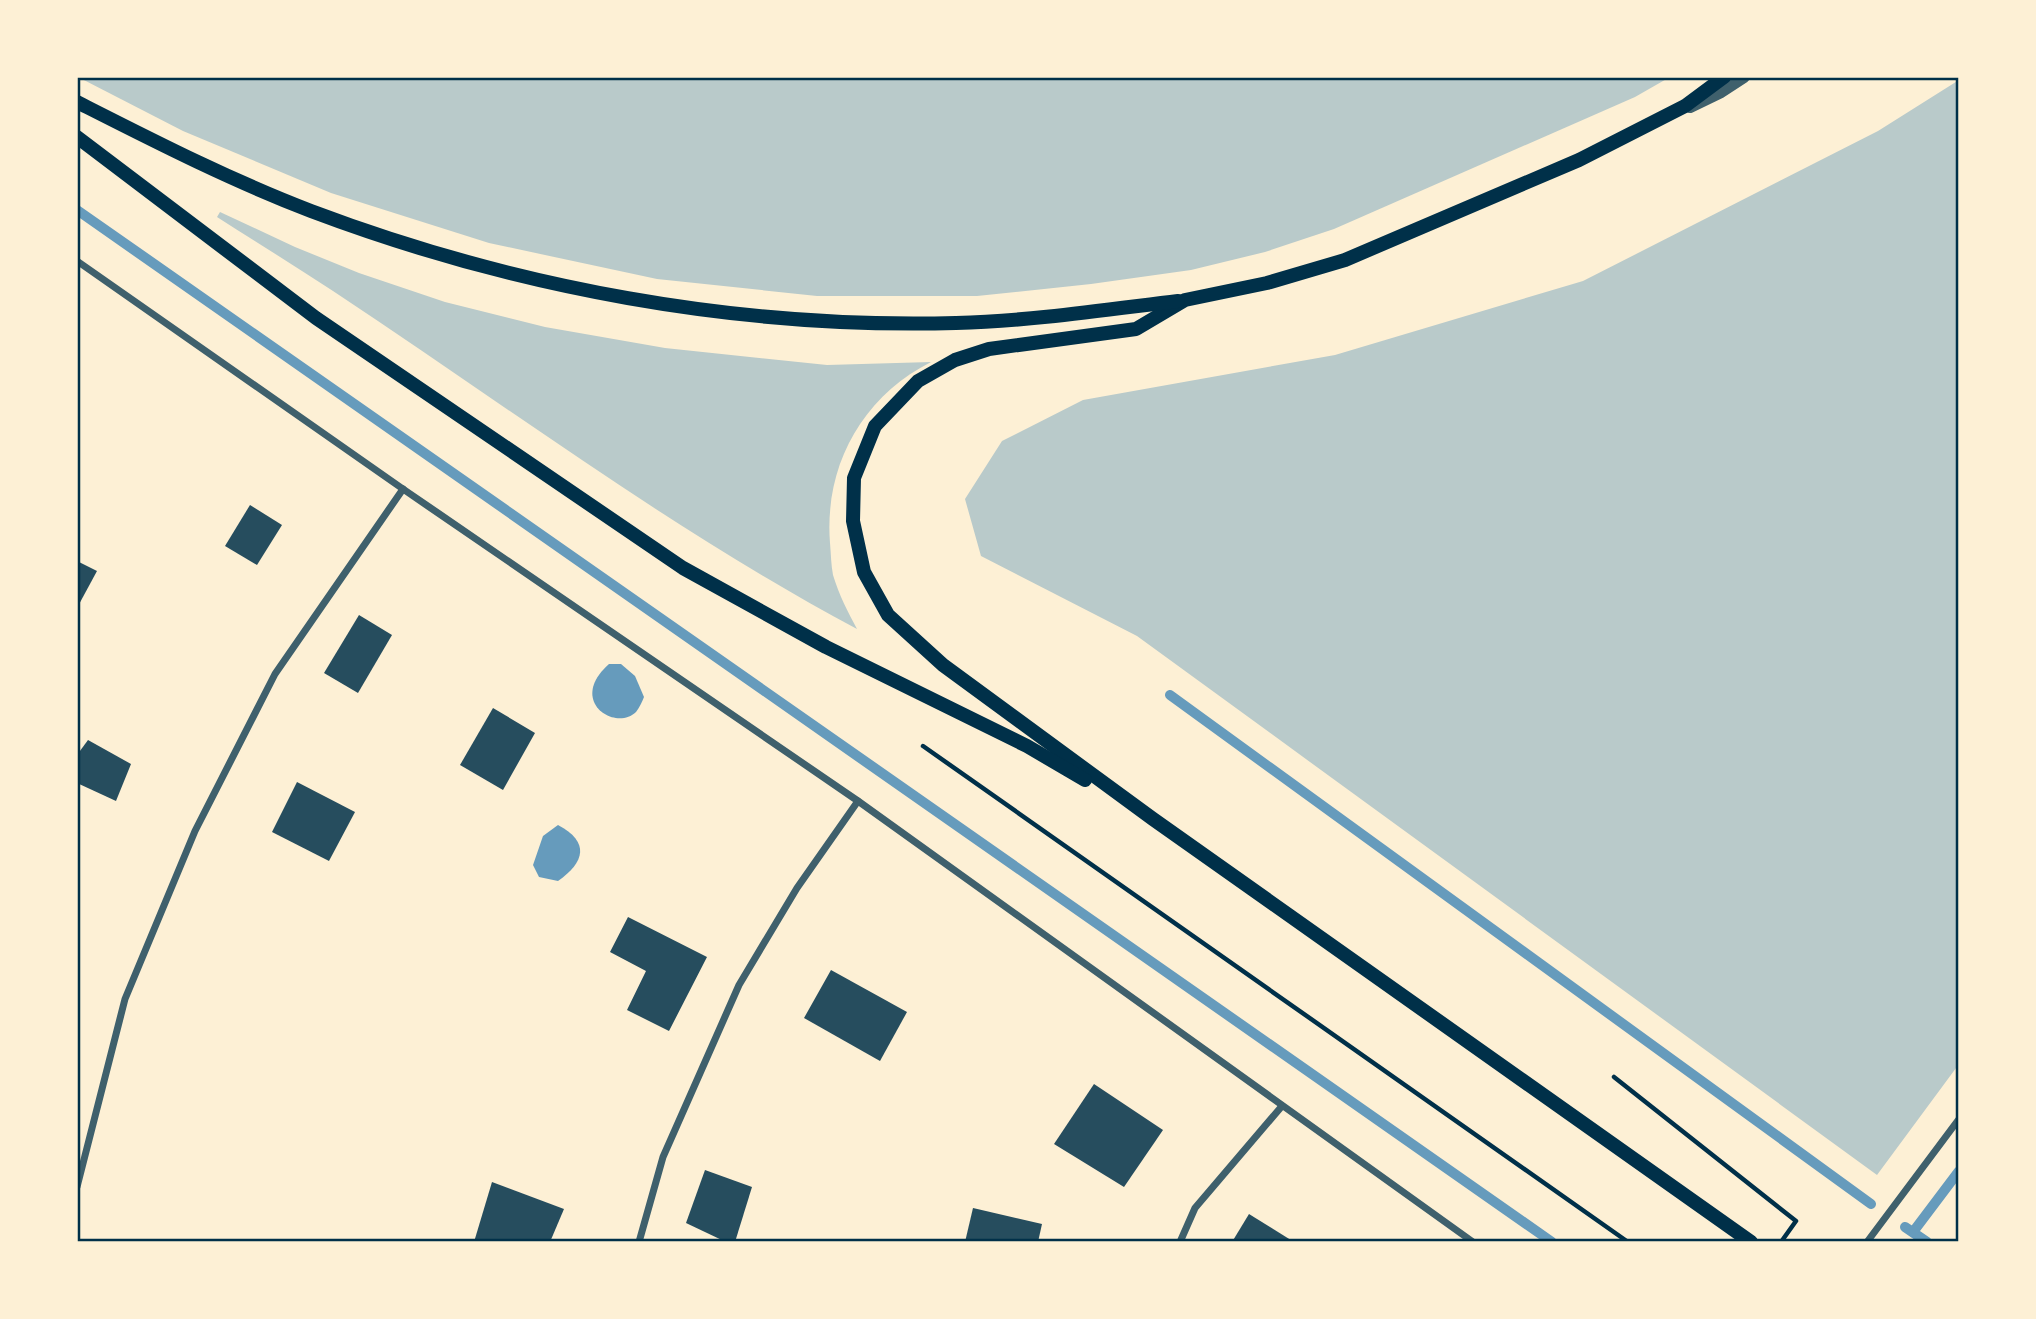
<svg xmlns="http://www.w3.org/2000/svg" width="2036" height="1319" font-family="'DejaVu Sans',sans-serif">
	<style>
		.green { fill: #b9caca }
		.water { fill: #669bbc }
		.lines { fill: none; stroke-linecap: round; stroke-linejoin: round }
		.stream { stroke: #669bbc; stroke-width: 10 }
		.building { fill: #264d5e }
		.path { stroke: #003049; stroke-width: 4.5 }
		.minor { stroke: #3f606c; stroke-width: 7 }
		.tertiary { stroke: #3f606c; stroke-width: 12 }
		.secondary { stroke: #003049; stroke-width: 14 }
		.neatline { fill: none; stroke: #003049; stroke-width: 2.5 }
	</style>
	<rect width="100%" height="100%" fill="#fdf0d5"/>
	<g class="green">
		<path d="M78,77H1670L1635,97L1334,229L1265,252L1191,270L1091,284L977,296H817L657,279L489,243L331,193L183,131Z"/>
		<path d="M1959,80V1064L1877,1175L1137,636L981,556L965,499L1002,441L1083,400L1335,355L1583,281L1878,131Z"/>
		<path d="M220,212L295,247L359,273L445,302L545,327L665,348L827,365L931,362C862,397 824,466 830,543C831,554 831,565 833,575C839,595 848,612 857,629C673,531 507,406 333,291C295,266 256,242 217,217Z"/>
	</g>
	<g class="water">
		<path d="M609,664H621L635,676L644,697C642,702 639,708 636,712C615,732 567,701 609,664Z"/>
		<path d="M558,825C590,842 585,862 558,881L539,877L533,865L543,836Z"/>
	</g>
	<g class="lines">
		<g class="stream">
			<path d="M77,210L1552,1242"/>
			<path d="M1170,695L1871,1204"/>
			<path d="M1905,1227L1927,1242"/>
			<path d="M1913,1232L1959,1171"/>
		</g>
	</g>
	<g class="building">
		<path d="M250,505L282,525L257,565L225,546Z"/>
		<path d="M77,561L97,571L77,608Z"/>
		<path d="M359,615L392,635L358,693L324,673Z"/>
		<path d="M493,708L535,733L503,790L460,765Z"/>
		<path d="M88,740L131,764L116,801L77,783V755Z"/>
		<path d="M297,782L355,812L329,861L272,832Z"/>
		<path d="M628,917L707,957L669,1031L627,1010L646,971L610,952Z"/>
		<path d="M831,970L907,1012L880,1061L804,1018Z"/>
		<path d="M1094,1084L1163,1130L1124,1187L1054,1144Z"/>
		<path d="M705,1170L752,1187L735,1242H726L686,1223Z"/>
		<path d="M492,1182L564,1209L550,1242H474Z"/>
		<path d="M973,1208L1042,1224L1038,1242H965Z"/>
		<path d="M1249,1214L1294,1242H1232Z"/>
	</g>
	<g class="lines">
		<g class="path">
			<path d="M923,746L1628,1242"/>
			<path d="M1614,1077L1796,1221L1781,1242"/>
		</g>
		<g class="minor">
			<path d="M77,261L403,489L858,801L1473,1242"/>
			<path d="M77,1187L125,999L195,831L275,674L403,489"/>
			<path d="M639,1242L663,1157L739,985L797,888L858,801"/>
			<path d="M1180,1242L1195,1208L1282,1106"/>
			<path d="M1867,1242L1959,1119"/>
		</g>
		<path class="tertiary" d="M1690,107L1721,92L1744,77"/>
		<g class="secondary">
			<path d="M1724,77L1685,106L1579,160L1345,260L1267,283L1185,300L1136,329L989,349L955,360L918,381L875,426L854,478L853,521L864,572L888,615L943,665L1153,819L1751,1242"/>
			<path d="M77,102C154,141 230,180 311,211C515,288 737,329 956,323C1030,321 1104,310 1178,301"/>
			<path d="M77,137L316,318L683,568L826,647L1027,746L1085,780"/>
		</g>
	</g>
	<rect width="2036" height="1319" fill="none" stroke="#fdf0d5" stroke-width="158"/>
	<rect x="79" y="79" width="1878" height="1161" class="neatline"/>
</svg>
